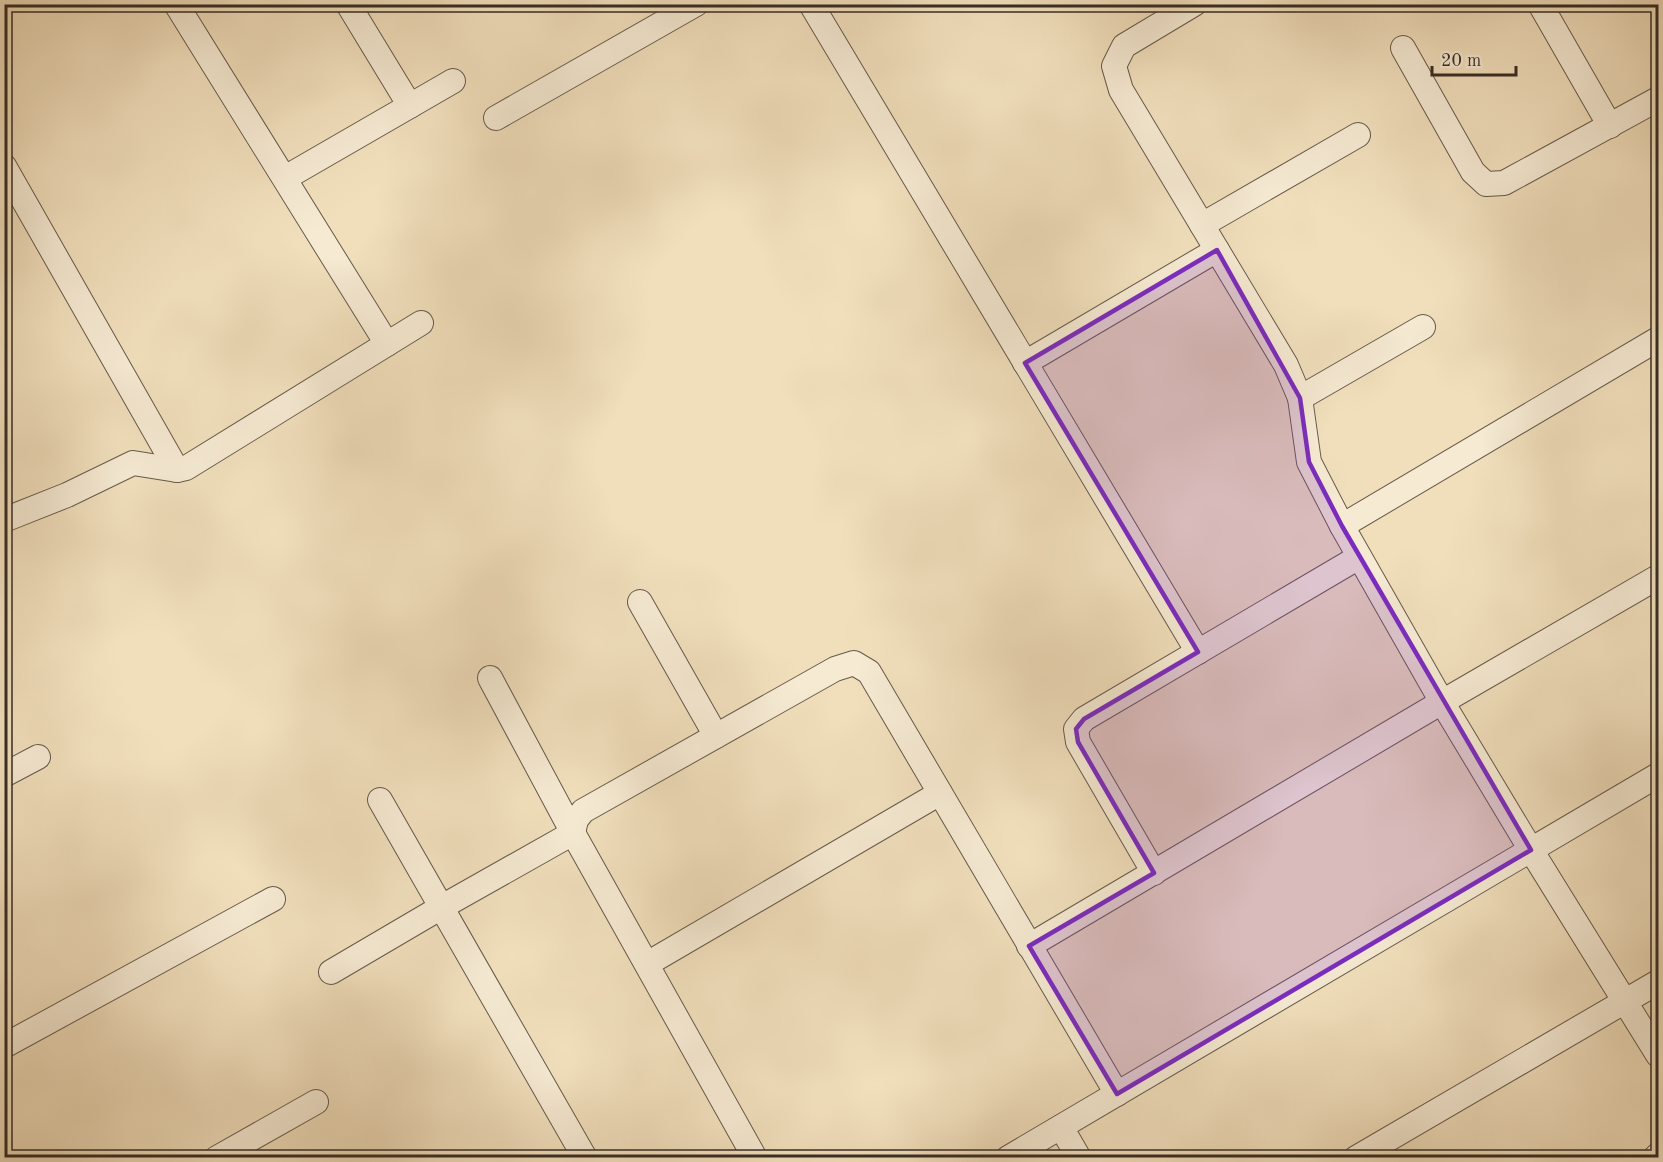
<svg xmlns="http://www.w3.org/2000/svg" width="1663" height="1162" font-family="'Old Standard TT',serif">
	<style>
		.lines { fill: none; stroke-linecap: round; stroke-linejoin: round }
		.minor-casing { stroke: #665a4a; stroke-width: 26 }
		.minor { stroke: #f6ead3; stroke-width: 24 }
		.marked { fill: #7b2cbf; fill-opacity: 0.2; stroke: #7b2cbf; stroke-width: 4.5; stroke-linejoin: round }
	</style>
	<rect width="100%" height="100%" fill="#f1dfbc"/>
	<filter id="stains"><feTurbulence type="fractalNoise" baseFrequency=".00333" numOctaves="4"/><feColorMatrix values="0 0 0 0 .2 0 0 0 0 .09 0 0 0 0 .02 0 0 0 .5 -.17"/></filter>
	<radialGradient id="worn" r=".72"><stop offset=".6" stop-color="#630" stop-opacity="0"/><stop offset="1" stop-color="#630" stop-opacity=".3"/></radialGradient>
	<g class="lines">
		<defs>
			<g id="minor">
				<path d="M176,4L387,344"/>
				<path d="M348,4L410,106"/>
				<path d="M811,4L1198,652"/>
				<path d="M1194,4L1124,46L1114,66L1121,90L1286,365L1300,398L1309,462L1342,526L1442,702L1531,850L1658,1055"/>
				<path d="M1540,4L1610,126"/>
				<path d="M1403,48L1473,172L1486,184L1504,183L1658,99"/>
				<path d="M496,118L696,4"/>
				<path d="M4,166L177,470"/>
				<path d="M285,178L453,81"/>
				<path d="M1202,225L1358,135"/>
				<path d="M1025,363L1217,250"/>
				<path d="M1300,398L1423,327"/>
				<path d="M4,520L67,495L133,463L177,470L186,468L421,323"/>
				<path d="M1342,526L1658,339"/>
				<path d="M640,602L716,736"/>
				<path d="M490,678L573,833L755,1158"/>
				<path d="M4,775L38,757"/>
				<path d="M380,800L585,1158"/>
				<path d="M1154,873L1078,742L1076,729L1084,719L1359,557"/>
				<path d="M1029,946L1442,702L1658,577"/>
				<path d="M647,964L940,793"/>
				<path d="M331,972L440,908L573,833L576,820L583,811L835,669L854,663L869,672L1117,1094"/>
				<path d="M4,1046L273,899"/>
				<path d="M1061,1127L1079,1158"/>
				<path d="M217,1158L316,1102"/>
				<path d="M1008,1158L1658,775"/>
				<path d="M1356,1158L1658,982"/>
				<path d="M1655,1158L1658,1155"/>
			</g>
		</defs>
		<use href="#minor" class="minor-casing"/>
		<use href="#minor" class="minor"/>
	</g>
	<path class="marked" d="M1217,250L1300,398L1309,462L1342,526L1531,850L1117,1094L1029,946L1154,873L1078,742L1076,729L1084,719L1198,652L1025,363Z"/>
	<rect width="1663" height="1162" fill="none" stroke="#f1dfbc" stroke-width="24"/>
	<rect x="6" y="6" width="1651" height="1150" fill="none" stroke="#372d24" stroke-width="3"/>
	<rect x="12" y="12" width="1639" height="1138" fill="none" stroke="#372d24" stroke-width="1.5"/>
	<path d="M1432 66v9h84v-9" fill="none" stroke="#372d24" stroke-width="3"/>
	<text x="1441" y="66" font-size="18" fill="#372d24" stroke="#f6ead3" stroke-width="4.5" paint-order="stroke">20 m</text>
	<rect width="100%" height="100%" filter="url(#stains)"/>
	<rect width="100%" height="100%" fill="url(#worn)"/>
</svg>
